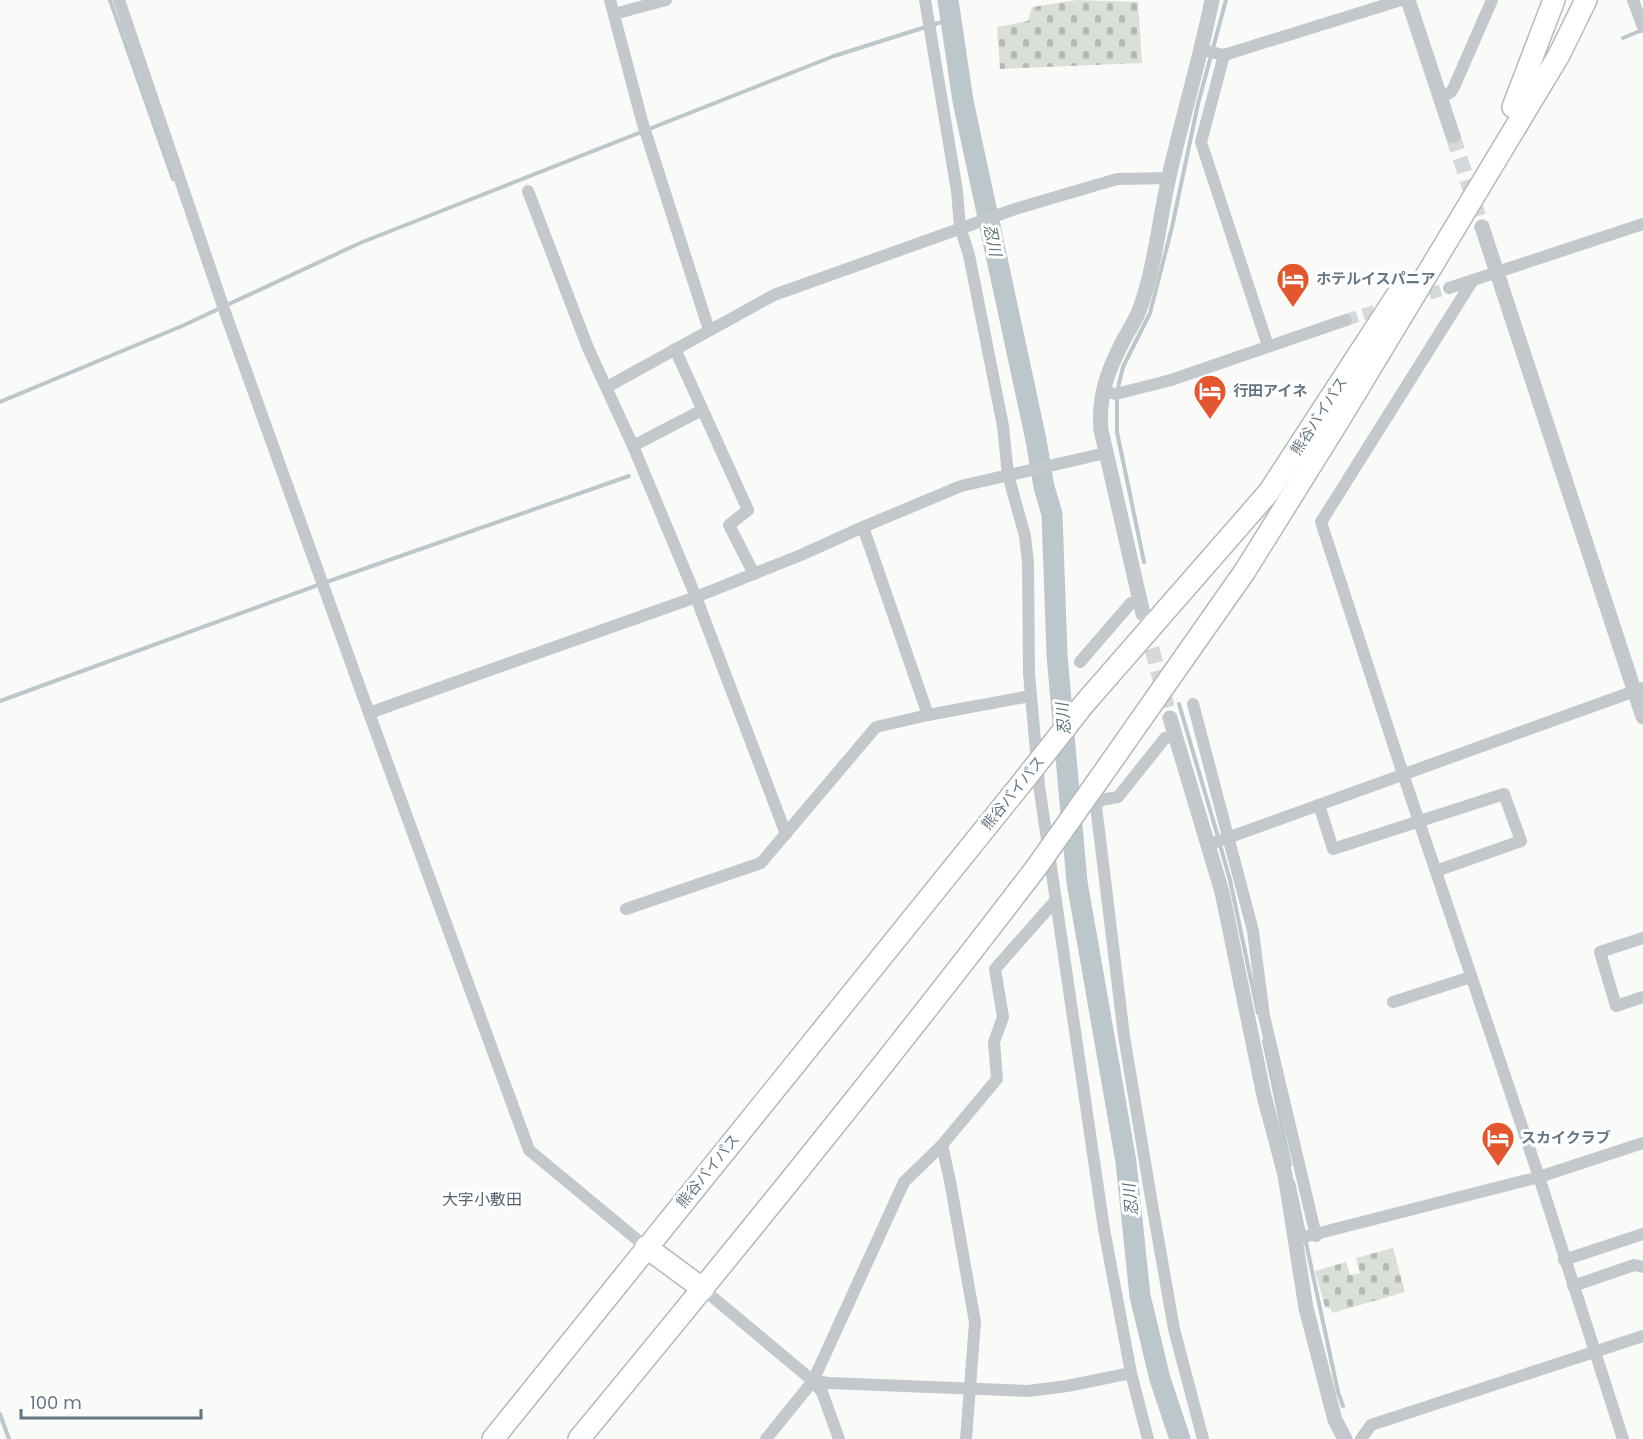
<svg xmlns="http://www.w3.org/2000/svg" width="1643" height="1439" font-family="Poppins,'Noto Sans JP',sans-serif">
	<style>
		.cemetery { fill: url(#cemetery-stones) }
		.lines { fill: none; stroke-linecap: round; stroke-linejoin: round }
		.stream { stroke: #bbc7cb; stroke-width: 4 }
		.river { stroke: #bbc7cb; stroke-width: 21 }
		.minor-tunnel { stroke: #d5d9db; stroke-width: 12; stroke-dasharray: 12 6; stroke-linecap: butt }
		.tertiary-tunnel { stroke: #d5d9db; stroke-width: 15; stroke-dasharray: 15 8; stroke-linecap: butt }
		.trunk-casing { stroke: #b4b9bd; stroke-width: 24 }
		.minor { stroke: #c3c8cc; stroke-width: 12 }
		.tertiary { stroke: #c3c8cc; stroke-width: 15 }
		.trunk { stroke: #fff; stroke-width: 21 }
		.trunk-bridge-casing { stroke: #b4b9bd; stroke-width: 24; stroke-linecap: butt }
		.trunk-bridge { stroke: #fff; stroke-width: 21 }
		.labels { text-anchor: middle; stroke-width: 6; stroke-linejoin: round; paint-order: stroke }
		.poi-label { font-size: 15px; font-weight: bold; fill: #657683; stroke: #fff; text-anchor: start }
		.street-label { font-size: 15px; fill: #657683; stroke: #fff }
		.water-label { font-size: 16px; font-style: italic; fill: #60757c; stroke: #fff }
		.neighbourhood-label { font-size: 16px; fill: #57646e; stroke: #fff }
	</style>
	<defs>
		<pattern id="cemetery-stones" width="16" height="16" patternUnits="userSpaceOnUse" patternTransform="scale(1.5)"><rect width="16" height="16" fill="#dadfd7"/><path d="M2 7V4a2 2 0 0 1 4 0v3zM10 15v-3a2 2 0 0 1 4 0v3z" fill="#b4b9b4"/></pattern>
	</defs>
	<rect width="100%" height="100%" fill="#fafaf8"/>
	<g class="cemetery">
		<path d="M1077,0L1138,2L1142,63L1000,69L997,27L1028,21L1032,7Z"/>
		<path d="M1393,1248L1405,1292L1332,1313L1330,1308L1325,1307L1315,1271L1346,1262L1350,1275L1360,1273L1356,1258Z"/>
	</g>
	<g class="lines">
		<g class="stream">
			<path d="M110,0L173,179"/>
			<path d="M1623,38L1642,30"/>
			<path d="M0,402L182,326L360,243L834,56L951,19"/>
			<path d="M1144,562L1117,432V392L1123,367L1150,313L1172,227L1198,104L1226,0"/>
			<path d="M0,701L318,585L629,476"/>
			<path d="M1179,704L1218,837"/>
			<path d="M1220,845L1230,880L1258,1013"/>
			<path d="M1264,1041L1290,1165"/>
			<path d="M1293,1182L1338,1392L1343,1406"/>
			<path d="M0,1414L9,1439"/>
		</g>
		<path class="river" d="M948,0L963,101L1036,440L1044,487L1052,514L1057,655L1077,882L1126,1162L1140,1296L1160,1379L1180,1439"/>
		<g class="minor-tunnel">
			<path d="M1412,299L1449,288"/>
			<path d="M1346,320L1390,306"/>
		</g>
		<g class="tertiary-tunnel">
			<path d="M1453,136L1482,227"/>
			<path d="M1146,626L1170,718"/>
		</g>
		<defs>
			<g id="trunk">
				<path d="M1513,107L1554,0"/>
				<path d="M1084,704L1269,492L1405,283"/>
				<path d="M1097,782L1245,571L1341,417L1559,55L1586,0"/>
				<path d="M646,1247L703,1289"/>
				<path d="M493,1439L1025,779"/>
				<path d="M579,1439C734,1251 888,1062 1036,868"/>
			</g>
		</defs>
		<use href="#trunk" class="trunk-casing"/>
		<g class="minor">
			<path d="M119,0L226,315L369,713L529,1150L646,1247"/>
			<path d="M610,0L642,121L709,330"/>
			<path d="M925,0L957,191L960,227L969,255L1003,426L1008,475L1025,536L1028,563L1029,673L1039,785L1104,1229L1131,1373L1148,1439"/>
			<path d="M1633,0L1643,27"/>
			<path d="M614,14L666,0"/>
			<path d="M1202,50L1224,55L1201,142L1268,346"/>
			<path d="M1224,55L1401,0"/>
			<path d="M1440,98L1451,92L1454,87L1492,0"/>
			<path d="M528,191L588,348L633,446L696,597L786,834"/>
			<path d="M1473,280L1321,522L1403,774L1539,1177L1623,1439"/>
			<path d="M1449,288L1643,224"/>
			<path d="M675,349L748,510L729,525L754,574"/>
			<path d="M607,387L774,295L1015,209L1117,179L1169,178"/>
			<path d="M1102,391L1116,394L1171,380L1346,320"/>
			<path d="M633,446L702,410"/>
			<path d="M863,527L928,715"/>
			<path d="M1080,662L1131,603L1139,601"/>
			<path d="M1193,704L1253,931L1264,1016L1316,1236"/>
			<path d="M369,713L696,597L801,555L863,527L961,486L1106,453"/>
			<path d="M1175,736L1165,738L1118,797L1101,800L1096,806L1124,1036L1152,1204L1174,1329L1203,1439"/>
			<path d="M1319,805L1333,849L1504,794L1521,841L1436,871"/>
			<path d="M1208,845L1643,688"/>
			<path d="M626,909L761,863L876,727L928,715L1030,696"/>
			<path d="M1643,938L1600,952L1616,1006L1643,997"/>
			<path d="M1393,1002L1471,977"/>
			<path d="M942,1145L950,1181L975,1322L966,1439"/>
			<path d="M1296,1239L1539,1177L1643,1143"/>
			<path d="M1564,1260L1643,1234"/>
			<path d="M1573,1286L1634,1265L1643,1267"/>
			<path d="M703,1289L813,1381L822,1392L839,1439"/>
			<path d="M813,1381L829,1383L1028,1391L1067,1386L1131,1373"/>
			<path d="M766,1439L813,1381L904,1182L942,1145L997,1079L994,1042L1003,1017L995,969L1055,901"/>
			<path d="M1361,1439L1371,1425L1643,1336"/>
		</g>
		<g class="tertiary">
			<path d="M1408,0L1453,136"/>
			<path d="M1482,227L1643,717"/>
			<path d="M1143,614L1101,430C1098,395 1108,370 1124,339C1129,330 1135,321 1139,311C1155,268 1159,221 1169,177C1182,118 1200,60 1212,0"/>
			<path d="M1170,718L1222,892L1264,1096L1285,1175L1306,1308L1335,1420L1345,1439"/>
		</g>
		<use href="#trunk" class="trunk"/>
		<defs>
			<g id="trunk-bridge">
				<path d="M1025,779L1084,704"/>
				<path d="M1036,868L1097,782"/>
			</g>
		</defs>
		<use href="#trunk-bridge" class="trunk-bridge-casing"/>
		<use href="#trunk-bridge" class="trunk-bridge"/>
	</g>
	<defs>
		<symbol id="hotel-pin" viewBox="-11 -11 22 30"><path d="M0 17L-7.5 6A9.5 9.5 0 1 1 7.5 6Z" fill="#e4572e" stroke="#fff"/><path d="M-6-4.5h1.5V1H6V5H4.5V3h-9V5H-6ZM-4 0a1.8 1.8 0 1 1 3.6 0ZM.5 0V-2.5h3Q6-2.5 6 0Z" fill="#fff"/></symbol>
	</defs>
	<g fill-rule="evenodd">
		<use href="#hotel-pin" x="1274" y="260" width="38" height="52"/>
		<use href="#hotel-pin" x="1191" y="372" width="38" height="52"/>
		<use href="#hotel-pin" x="1479" y="1119" width="38" height="52"/>
	</g>
	<g class="labels">
		<g class="poi-label">
			<text x="1316" y="284">ホテルイスパニア</text>
			<text x="1233" y="396">行田アイネ</text>
			<text x="1521" y="1143">スカイクラブ</text>
		</g>
		<g class="street-label">
			<text transform="translate(1319 416) rotate(-57)" y="5">熊谷バイパス</text>
			<text transform="translate(1013 793) rotate(-51)" y="5">熊谷バイパス</text>
			<text transform="translate(708 1171) rotate(-51)" y="5">熊谷バイパス</text>
		</g>
		<g class="water-label">
			<text transform="translate(993 240) rotate(78)" y="6">忍川</text>
			<text transform="translate(1063 719) rotate(-95)" y="6">忍川</text>
			<text transform="translate(1130 1200) rotate(-96)" y="6">忍川</text>
		</g>
		<g class="neighbourhood-label">
			<text x="482" y="1205">大字小敷田</text>
		</g>
	</g>
	<path d="M21 1409v9h180v-9" fill="none" stroke="#657683" stroke-width="3"/>
	<text x="30" y="1409" font-size="18" fill="#657683" stroke="#ffffff" stroke-width="4.5" paint-order="stroke">100 m</text>
</svg>
